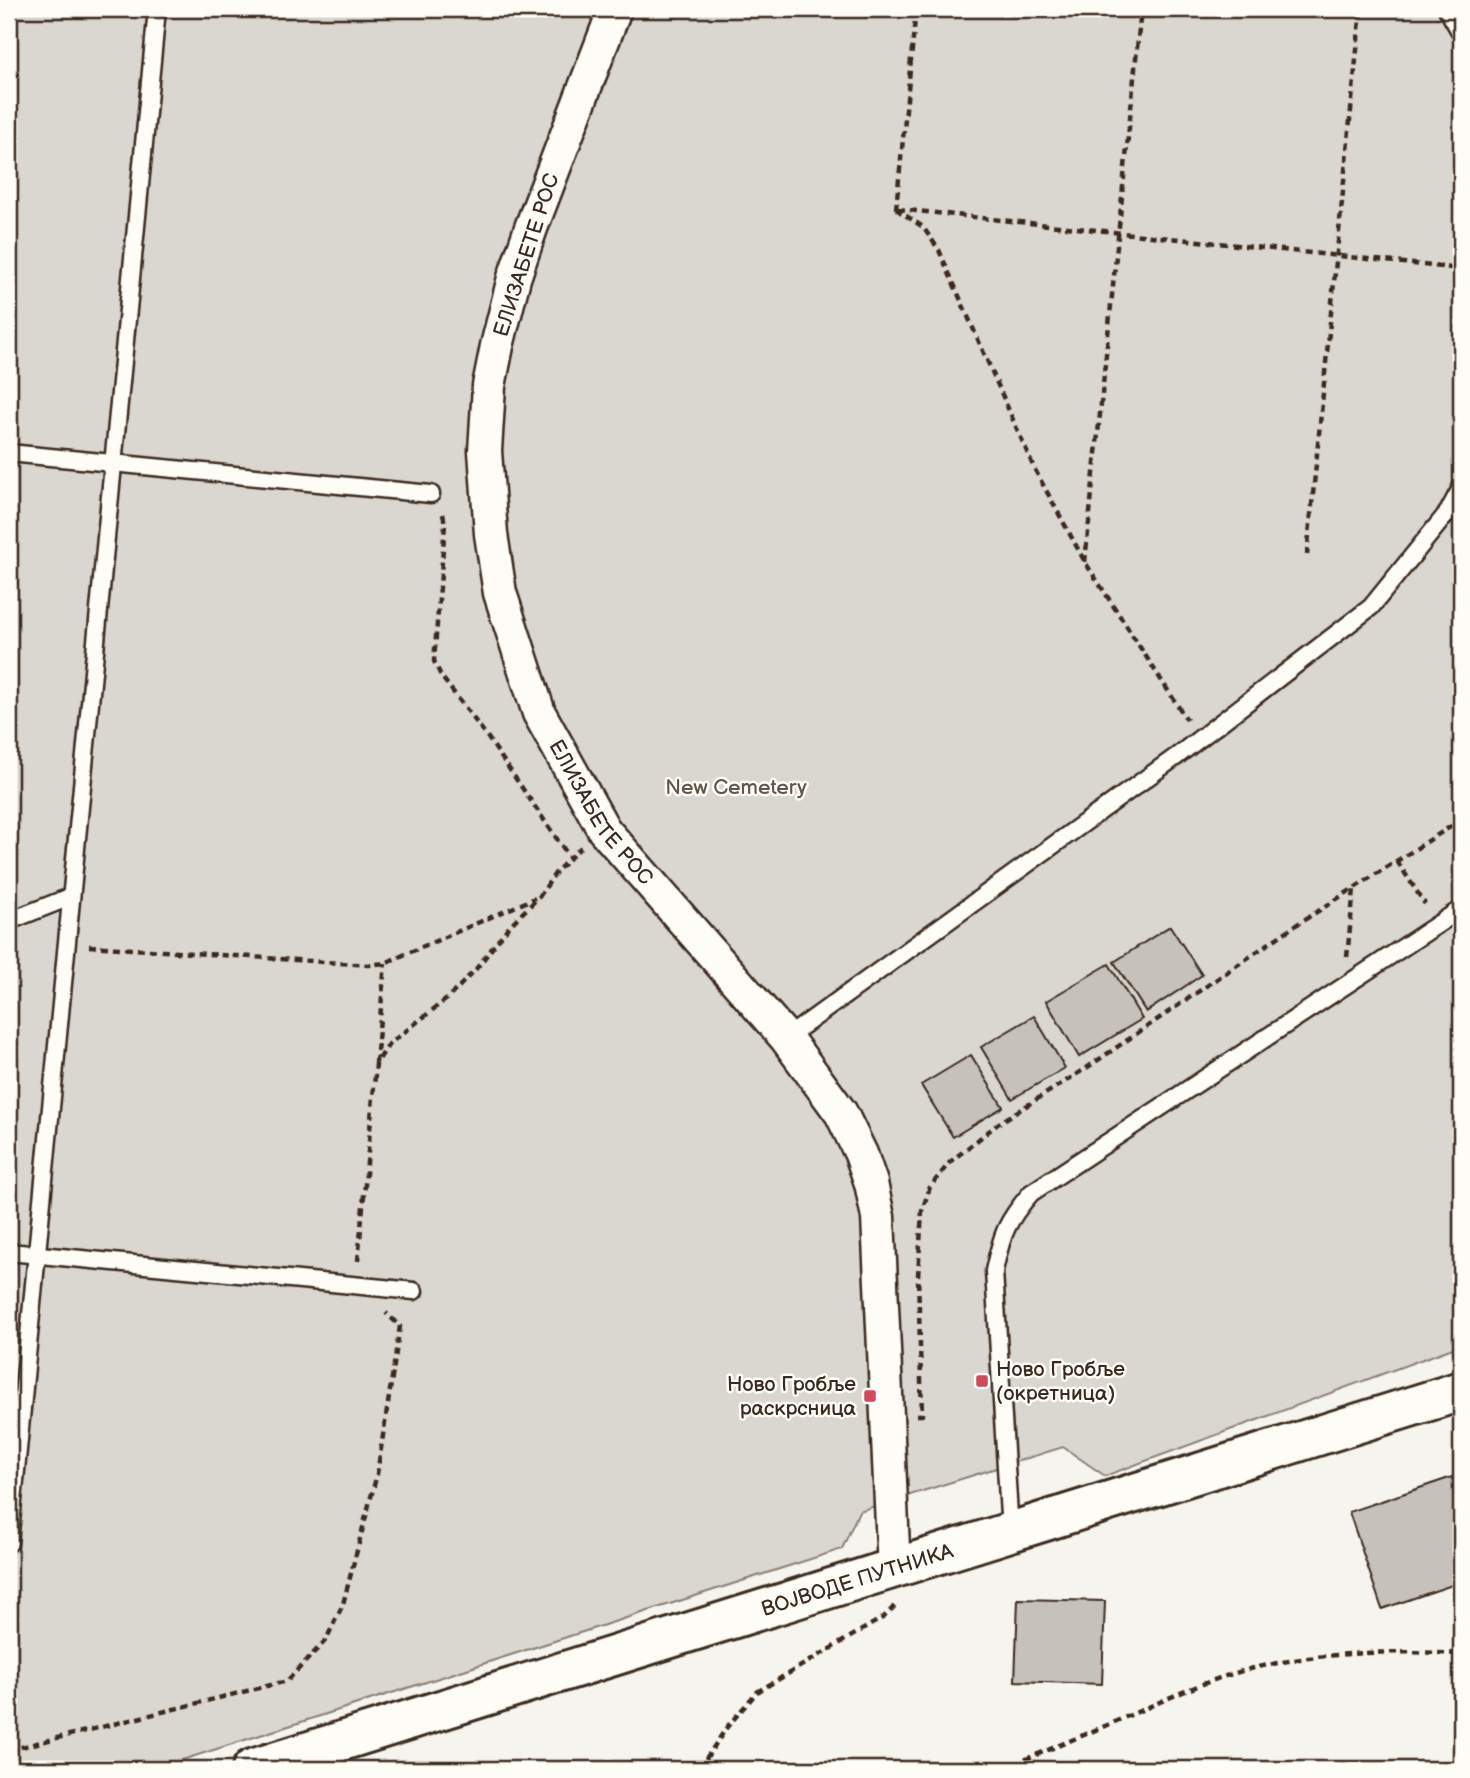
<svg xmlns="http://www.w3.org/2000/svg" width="1470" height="1778" font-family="'Balsamiq Sans',sans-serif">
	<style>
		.green { fill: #dad6d0; stroke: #8a8077; stroke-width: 2 }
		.building { fill: #c7c1bb; stroke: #3b2a1e; stroke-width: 2 }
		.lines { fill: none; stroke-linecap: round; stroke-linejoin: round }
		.lane-casing { stroke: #3b2a1e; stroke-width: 21 }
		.street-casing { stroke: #3b2a1e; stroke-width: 37 }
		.secondary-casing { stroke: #3b2a1e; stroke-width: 44 }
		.path { stroke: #3b2a1e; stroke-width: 4.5; stroke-dasharray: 7 5; stroke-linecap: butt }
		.lane { stroke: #fdfcf7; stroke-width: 16 }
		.street { stroke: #fdfcf7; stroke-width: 32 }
		.secondary { stroke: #fdfcf7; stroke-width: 38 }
		.poi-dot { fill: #d1495b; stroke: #fdfcf7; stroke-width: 2.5 }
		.labels { text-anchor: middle; stroke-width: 5; stroke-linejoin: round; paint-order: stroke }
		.street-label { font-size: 21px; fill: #3b2a1e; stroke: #fdfcf7 }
		.park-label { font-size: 21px; fill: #63554a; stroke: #fdfcf7 }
		.poi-label { font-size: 21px; fill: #3b2a1e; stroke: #fdfcf7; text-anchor: start }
	</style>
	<rect width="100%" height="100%" fill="#f5f4ee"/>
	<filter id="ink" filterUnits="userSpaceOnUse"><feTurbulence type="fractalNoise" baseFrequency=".0143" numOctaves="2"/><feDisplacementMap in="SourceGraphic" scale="14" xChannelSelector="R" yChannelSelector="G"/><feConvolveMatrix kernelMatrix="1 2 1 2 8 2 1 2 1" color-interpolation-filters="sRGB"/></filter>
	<g filter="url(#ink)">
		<path class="green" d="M9,9H1461V1345L1105,1476L1063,1447L859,1511L842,1549L154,1769H9Z"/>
		<g class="building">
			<path d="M1170,926L1202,975L1146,1012L1114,962Z"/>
			<path d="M1109,964L1142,1019L1079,1057L1046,1001Z"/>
			<path d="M1034,1016L1065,1068L1012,1099L981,1047Z"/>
			<path d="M971,1055L1003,1107L953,1137L921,1085Z"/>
			<path d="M1461,1474V1582L1382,1609L1349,1512Z"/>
			<path d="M1018,1599L1105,1601L1102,1684L1015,1681Z"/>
		</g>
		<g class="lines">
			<defs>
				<g id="lane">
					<path d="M1447,9L1461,33"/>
					<path d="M9,453L431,494"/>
					<path d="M9,921L70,897"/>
					<path d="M786,1038L1177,756L1371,607L1448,512L1461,488"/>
					<path d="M9,1252L414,1291"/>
					<path d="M1010,1532L994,1271C1002,1234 1006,1222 1031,1193L1461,909"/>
					<path d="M9,1543L157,9"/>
				</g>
				<g id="street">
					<path id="s1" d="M615,9L531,228L514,278L497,346L489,386L485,451L491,534L500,593L539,713L604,830L786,1038L841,1113L861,1154L871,1183L878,1217L894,1570"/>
				</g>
				<g id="secondary">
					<path id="s2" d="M252,1769L1461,1391"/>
				</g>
			</defs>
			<use href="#lane" class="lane-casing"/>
			<use href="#street" class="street-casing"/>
			<use href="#secondary" class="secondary-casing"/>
			<g class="path">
				<path d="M896,209L923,227L939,250L1034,468L1085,562L1187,720"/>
				<path d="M896,209L916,9"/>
				<path d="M898,209L1461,269"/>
				<path d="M443,514L445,524L434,661L441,676L486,735L570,858"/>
				<path d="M1307,555L1361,9"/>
				<path d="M1085,562L1141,9"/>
				<path d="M1397,861L1425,904"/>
				<path d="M89,946L369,965L385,963L535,898"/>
				<path d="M1347,957L1354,889"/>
				<path d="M376,1063L385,963"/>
				<path d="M358,1261L376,1064L389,1044L448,998L476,969L509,926L539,897L556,872L581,847"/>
				<path d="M917,1415H922L918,1276L922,1211L930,1187L950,1162L999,1123L1085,1069L1293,927L1461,820"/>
				<path d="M9,1750L287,1681L326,1640L343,1604L377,1474L400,1326L386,1313"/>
				<path d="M699,1769L727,1727L757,1692L884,1617L896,1605"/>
				<path d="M1003,1769C1047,1750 1092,1732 1135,1713C1173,1696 1210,1679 1250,1669C1319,1652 1391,1650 1461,1654"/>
			</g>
			<use href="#lane" class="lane"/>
			<use href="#street" class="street"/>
			<use href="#secondary" class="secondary"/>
		</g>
	</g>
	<g class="poi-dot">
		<rect x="975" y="1374" width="14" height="14" rx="3.5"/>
		<rect x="863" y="1389" width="14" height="14" rx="3.5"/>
	</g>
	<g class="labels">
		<g class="street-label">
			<text transform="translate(526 255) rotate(-72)" y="7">ЕЛИЗАБЕТЕ РОС</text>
			<text dy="7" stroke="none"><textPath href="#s1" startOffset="850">ЕЛИЗАБЕТЕ РОС</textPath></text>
			<text dy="7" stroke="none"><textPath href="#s2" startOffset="634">ВОЈВОДЕ ПУТНИКА</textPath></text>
		</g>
		<g class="park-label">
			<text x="736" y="794">New Cemetery</text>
		</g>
		<g class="poi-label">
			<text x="996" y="1376">Ново Гробље<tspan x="996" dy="24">(окретница)</tspan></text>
			<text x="856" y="1391" text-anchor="end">Ново Гробље<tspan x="856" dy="24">раскрсница</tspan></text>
		</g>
	</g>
	<rect width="1470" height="1778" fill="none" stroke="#fdfcf7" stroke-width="35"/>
	<rect x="18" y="18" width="1435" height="1743" fill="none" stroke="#3b2a1e" stroke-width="2.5" filter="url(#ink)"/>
</svg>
